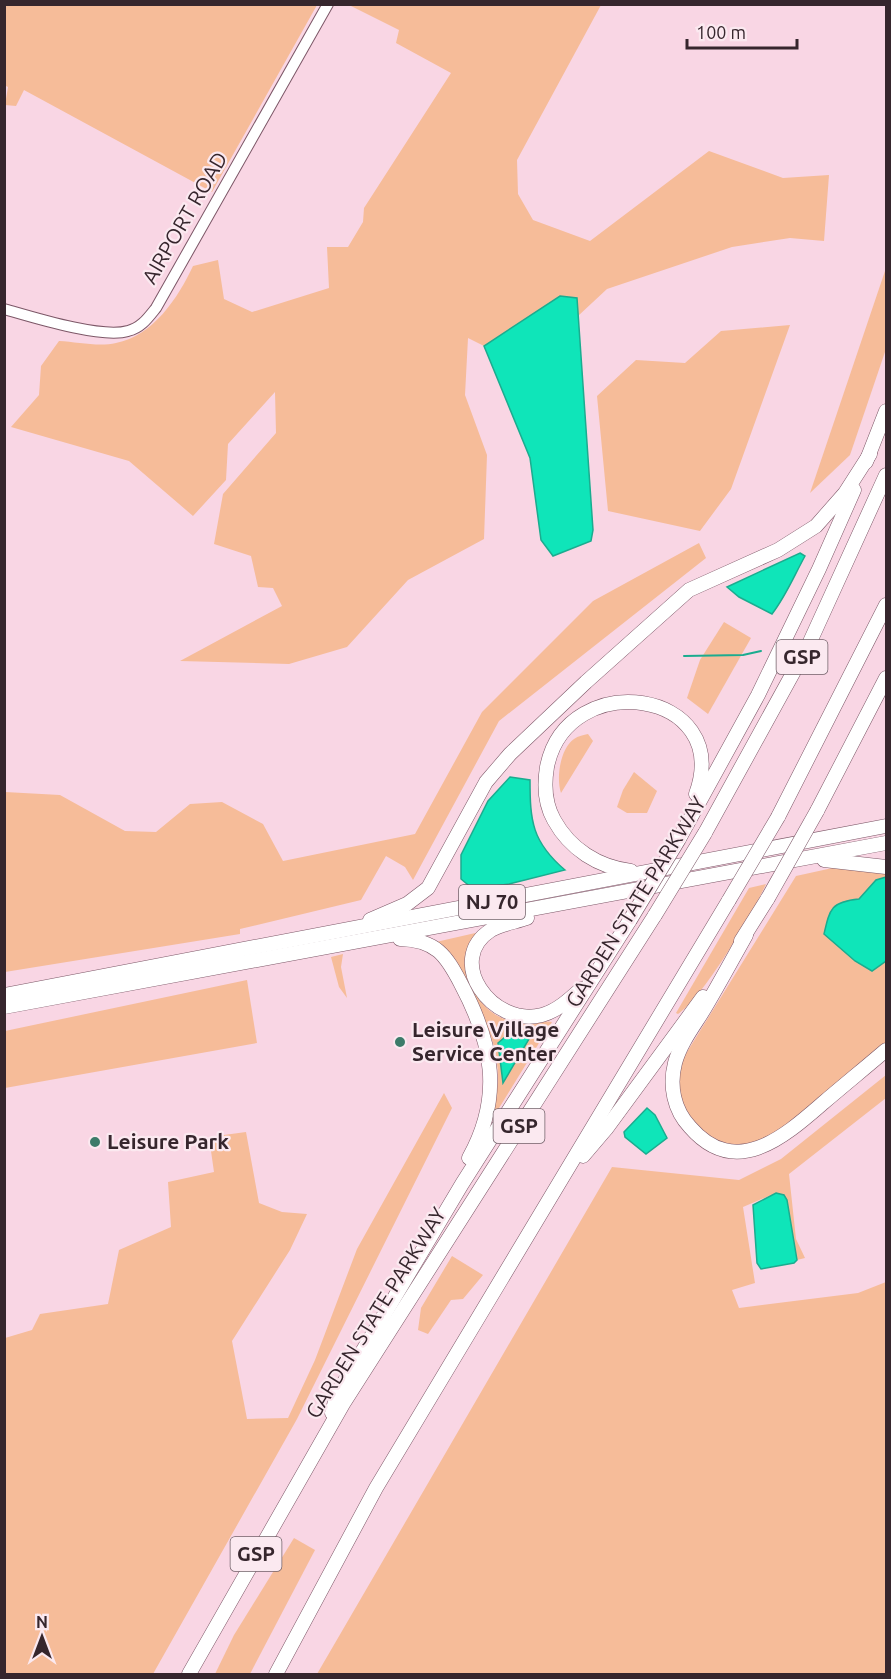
<svg xmlns="http://www.w3.org/2000/svg" width="891" height="1679" font-family="Ubuntu,sans-serif">
	<style>
		.green { fill: #f6bc99 }
		.water { fill: #0fe5b9; stroke: #1bac8f; stroke-width: 1.5 }
		.lines { fill: none; stroke-linecap: round; stroke-linejoin: round }
		.stream { stroke: #1bac8f; stroke-width: 2 }
		.secondary-casing { stroke: #7c5767; stroke-width: 12 }
		.highway-casing { stroke: #7c5767; stroke-width: 15 }
		.secondary { stroke: #fff; stroke-width: 10 }
		.highway { stroke: #fff; stroke-width: 14 }
		.highway-bridge-casing { stroke: #7c5767; stroke-width: 15; stroke-linecap: butt }
		.highway-bridge { stroke: #fff; stroke-width: 14 }
		.poi-dot { fill: #3c7b69; stroke: #fbe9f0; stroke-width: 2 }
		.labels { text-anchor: middle; stroke-width: 4.5; stroke-linejoin: round; paint-order: stroke }
		.shield { fill: #fbe9f0; stroke: #716068; stroke-width: 1.5 }
		.shield-label { font-size: 20px; font-weight: bold; fill: #36262d }
		.street-label { font-size: 21px; fill: #36262d; stroke: #fbe9f0 }
		.poi-label { font-size: 21px; font-weight: bold; fill: #36262d; stroke: #fbe9f0; text-anchor: start }
	</style>
	<rect width="100%" height="100%" fill="#f9d6e4"/>
	<g class="green">
		<path d="M4,5L5,4L317,5L212,192L24,90L16,106L5,105L8,87L4,85Z"/>
		<path d="M349,5H601L517,160L518,194L533,220L590,241L709,151L783,178L829,175L824,241L790,238L732,247L607,289L578,316L577,298L560,296L484,346L468,338L465,395L487,455L484,539L408,580L347,647L289,664L180,661L282,606L273,588L258,587L251,556L214,544L223,494L276,433L275,392L228,444L226,480L193,516L129,461L11,427L39,395L41,366L59,341C77,342 99,347 116,343C153,336 178,298 193,266L218,260L224,299L252,312L329,288L327,247H348L363,222L364,208L451,73L396,43L399,30Z"/>
		<path d="M886,268V349L850,455L810,493Z"/>
		<path d="M790,325L731,489L700,531L608,511L597,396L636,360L685,363L721,331Z"/>
		<path d="M699,543L706,558L499,721L413,880L405,867L386,856L361,900L240,929V934L5,972V792L60,795L125,831L156,832L190,804L222,802L263,824L283,861L415,834L482,712L593,601Z"/>
		<path d="M724,622L751,638L708,714L687,698L700,660Z"/>
		<path d="M588,734L593,741L561,793C556,778 560,749 574,739C578,736 584,735 588,734Z"/>
		<path d="M634,772L657,791L647,813H627L617,807L623,790Z"/>
		<path d="M837,867L886,872V1046C854,1073 793,1135 755,1146C737,1152 714,1141 700,1130C678,1113 676,1086 682,1060L796,876Z"/>
		<path d="M766,884C752,915 704,996 678,1014L676,1013L749,888Z"/>
		<path d="M484,931L467,974C476,1004 496,1023 529,1024C537,1024 545,1020 552,1022L488,1126C491,1114 495,1102 497,1090C504,1032 465,988 436,942Z"/>
		<path d="M343,954L341,967L347,998L339,987L331,957Z"/>
		<path d="M247,980L257,1043L5,1088V1031Z"/>
		<path d="M886,1075V1098L789,1174L796,1239L805,1258L797,1260L776,1193L743,1207L755,1283L732,1290L739,1308L858,1293L886,1282V1674H317L612,1167L739,1180L781,1159Z"/>
		<path d="M444,1093L452,1108L297,1419L153,1674H5V1338L32,1330L40,1314L108,1304L119,1250L171,1227L168,1182L214,1172L209,1137L246,1132L259,1203L282,1212L307,1214L290,1250L232,1341L247,1419L288,1418L315,1360L357,1249Z"/>
		<path d="M452,1256L483,1275L463,1299L451,1300L428,1334L418,1330L421,1308Z"/>
		<path d="M294,1538L315,1550L250,1674H215L234,1635Z"/>
	</g>
	<g class="water">
		<path d="M560,296L577,298L593,530L591,541L553,556L541,540L530,458L484,346Z"/>
		<path d="M800,553L805,556C794,576 786,596 772,614L739,597L727,587Z"/>
		<path d="M510,777L530,780C530,821 532,842 565,870L509,884L473,889L461,879V855L488,801Z"/>
		<path d="M886,877V961L872,971L855,961L824,934C830,908 831,902 859,899L876,880Z"/>
		<path d="M511,1032L532,1034L503,1083L498,1043Z"/>
		<path d="M647,1108L655,1115L667,1138L646,1154L625,1137L624,1132Z"/>
		<path d="M776,1193L784,1195L787,1200L797,1260L794,1263L761,1269L757,1263L753,1205Z"/>
	</g>
	<g class="lines">
		<path class="stream" d="M684,656L743,655L761,651"/>
		<defs>
			<path id="secondary" d="M4,309C32,317 102,339 128,331C141,328 148,318 156,308L328,4"/>
			<g id="highway">
				<path d="M866,462L886,411"/>
				<path d="M817,811L886,678"/>
				<path d="M778,817L886,605"/>
				<path d="M705,833L809,644L886,475"/>
				<path d="M679,839L758,695L819,569L854,490"/>
				<path d="M824,860L886,867"/>
				<path d="M631,871C598,867 570,849 554,820C545,804 544,785 547,767C567,666 734,689 696,794"/>
				<path d="M527,918C516,922 501,924 491,930C444,960 492,1028 542,1015C557,1011 570,999 581,989"/>
				<path d="M370,920L407,904L428,888L486,782L510,754L586,682L689,590L778,550L816,526L845,493L870,454"/>
				<path d="M746,935C732,960 718,986 703,1011C693,1027 680,1044 675,1063C669,1086 674,1110 690,1127C736,1180 785,1136 823,1103C844,1085 865,1068 886,1050"/>
				<path d="M400,939C436,940 446,955 461,984C493,1044 503,1097 469,1158"/>
				<path d="M741,941L768,898"/>
				<path d="M4,995L886,826"/>
				<path d="M4,1007L886,843"/>
				<path d="M583,1156L606,1129L703,997"/>
				<path d="M332,1413L337,1394L462,1184L630,920"/>
				<path d="M189,1674L343,1404L655,915"/>
				<path d="M276,1674L376,1488L729,900"/>
			</g>
		</defs>
		<use href="#secondary" class="secondary-casing"/>
		<use href="#highway" class="highway-casing"/>
		<use href="#secondary" class="secondary"/>
		<use href="#highway" class="highway"/>
		<defs>
			<g id="highway-bridge">
				<path d="M768,898L817,811"/>
				<path d="M729,900L778,817"/>
				<path d="M655,915L705,833"/>
				<path d="M630,920L679,839"/>
			</g>
		</defs>
		<use href="#highway-bridge" class="highway-bridge-casing"/>
		<use href="#highway-bridge" class="highway-bridge"/>
	</g>
	<g class="poi-dot">
		<circle cx="400" cy="1042" r="6"/>
		<circle cx="95" cy="1142" r="6"/>
	</g>
	<g class="labels">
		<g class="shield">
			<rect x="776.5" y="640" width="51" height="34" rx="4.5"/>
			<rect x="459" y="885" width="66" height="34" rx="4.5"/>
			<rect x="493.5" y="1109" width="51" height="34" rx="4.5"/>
			<rect x="230.5" y="1537" width="51" height="34" rx="4.5"/>
		</g>
		<g class="shield-label">
			<text x="802" y="664">GSP</text>
			<text x="492" y="909">NJ 70</text>
			<text x="519" y="1133">GSP</text>
			<text x="256" y="1561">GSP</text>
		</g>
		<g class="street-label">
			<text transform="translate(185 218) rotate(-60)" y="7">AIRPORT ROAD</text>
			<text transform="translate(636 902) rotate(-58)" y="7">GARDEN STATE PARKWAY</text>
			<text transform="translate(376 1313) rotate(-58)" y="7">GARDEN STATE PARKWAY</text>
		</g>
		<g class="poi-label">
			<text x="412" y="1037">Leisure Village<tspan x="412" dy="24">Service Center</tspan></text>
			<text x="107" y="1149">Leisure Park</text>
		</g>
	</g>
	<rect width="891" height="1679" fill="none" stroke="#36262d" stroke-width="12"/>
	<g transform="translate(42 1637)" stroke="#fbe9f0" stroke-width="4.5" paint-order="stroke">
	<path d="M0-4.5L10 22L0 15L-10 22Z" fill="#36262d"/>
	<text y="-9" font-size="16" font-weight="bold" text-anchor="middle" fill="#36262d">N</text>
	</g>
	<path d="M687 39v9h110v-9" fill="none" stroke="#36262d" stroke-width="3"/>
	<text x="696" y="39" font-size="18" fill="#36262d" stroke="#fbe9f0" stroke-width="4.5" paint-order="stroke">100 m</text>
</svg>
